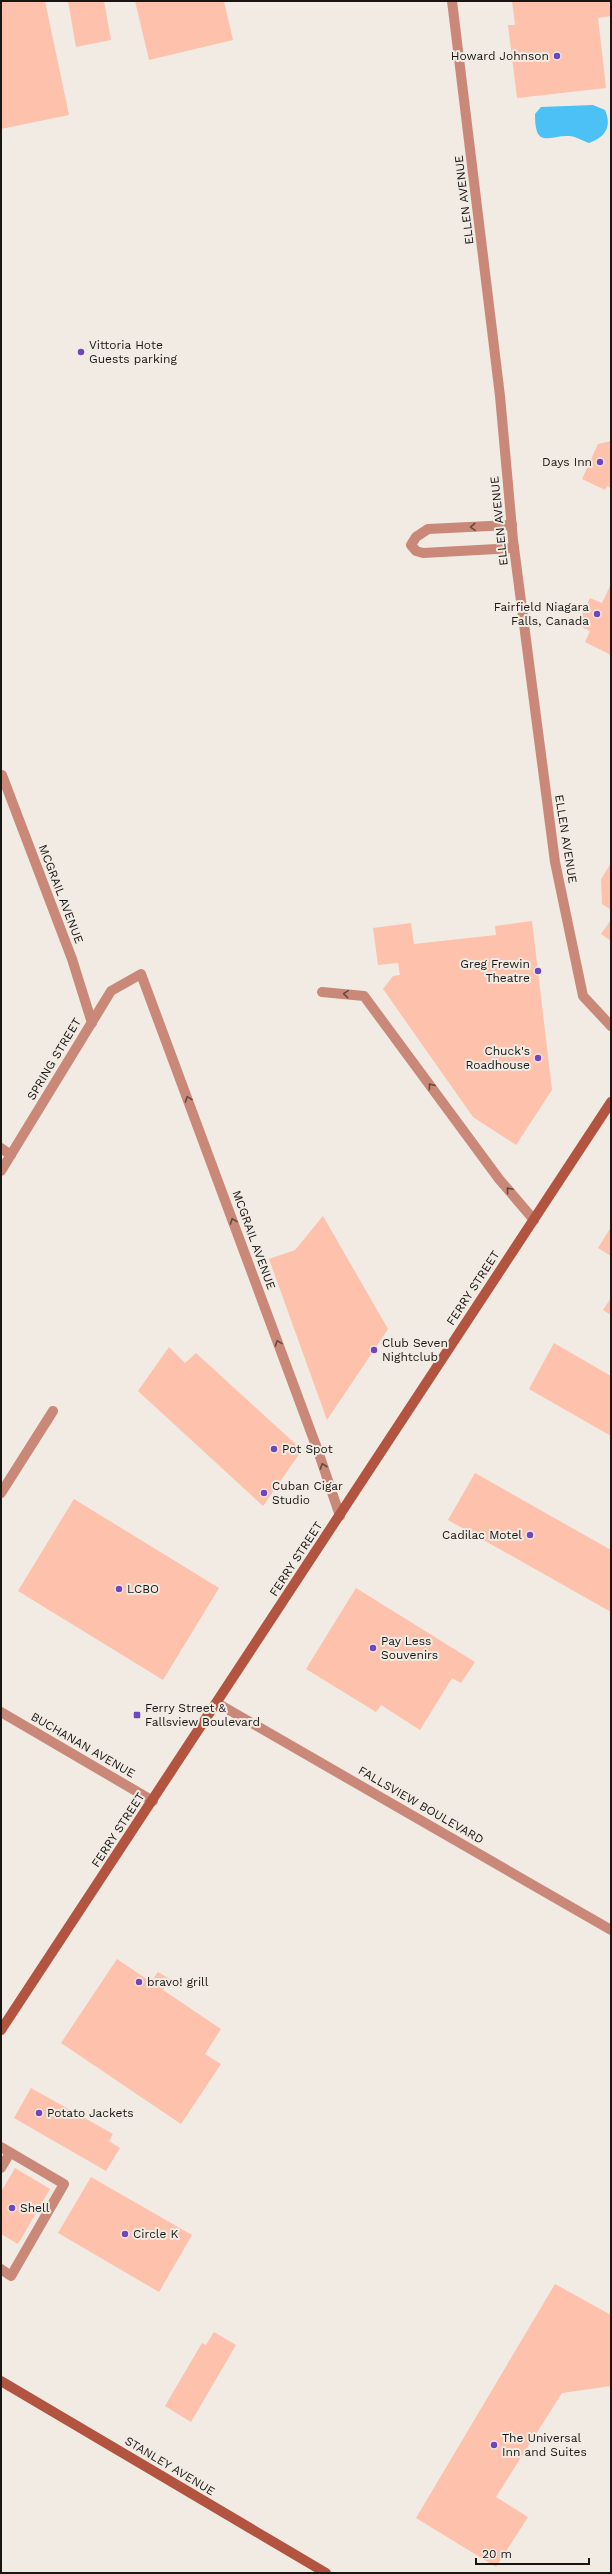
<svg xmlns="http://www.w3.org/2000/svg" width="612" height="2574" font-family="'Work Sans',sans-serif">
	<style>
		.water { fill: #4cc1f5 }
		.building { fill: #fec1ac }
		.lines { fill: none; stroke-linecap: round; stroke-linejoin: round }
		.lane { stroke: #ca8879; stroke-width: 10 }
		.street { stroke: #ca8879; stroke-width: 10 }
		.secondary { stroke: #b2543f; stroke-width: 10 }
		.oneway { stroke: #684941 }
		.poi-dot { fill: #6f46be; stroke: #f1ebe3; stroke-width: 1.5 }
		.labels { text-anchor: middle; stroke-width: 4; stroke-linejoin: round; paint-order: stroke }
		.poi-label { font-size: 12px; fill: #181613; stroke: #f1ebe3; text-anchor: start }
		.street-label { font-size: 12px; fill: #181613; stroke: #f1ebe3 }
	</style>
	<rect width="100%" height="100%" fill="#f1ebe3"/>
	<path class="water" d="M593,105L605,110C612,126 606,137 589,143C583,141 575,136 569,136C549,135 535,150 535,114L541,107Z"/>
	<g class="building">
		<path d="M1,1H45L69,115L1,129Z"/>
		<path d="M68,1H104L111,40L76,47Z"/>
		<path d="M135,1H224L233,40L149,60Z"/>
		<path d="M512,1H611V16L598,18L606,88L517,98L508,25H515Z"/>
		<path d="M611,441V488L607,486L605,490L582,479L598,444Z"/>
		<path d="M611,584V655L585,642L590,631L577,625L590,598L602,603Z"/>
		<path d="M611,863V910L602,904L601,879Z"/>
		<path d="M611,920V941L601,934Z"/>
		<path d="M532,921L552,1090L516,1145L473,1117L383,989L393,976L400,975L398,963L378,965L373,928L411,923L414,944L496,935L495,926Z"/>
		<path d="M323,1216L388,1329L327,1420L269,1259L295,1250Z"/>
		<path d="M611,1227V1256L598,1248Z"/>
		<path d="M611,1298V1315L603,1310Z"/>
		<path d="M554,1343L611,1376V1436L529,1389Z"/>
		<path d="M169,1347L185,1363L196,1353L302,1450L263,1506L138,1391Z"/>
		<path d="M475,1473L611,1550V1612L448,1520Z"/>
		<path d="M74,1499L219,1588L163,1680L18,1591Z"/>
		<path d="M356,1588L475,1662L461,1683L452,1678L420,1730L381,1705L376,1712L306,1669Z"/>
		<path d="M117,1959L151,1982L158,1972L170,1979L163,1990L221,2029L205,2054L221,2064L181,2124L61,2043Z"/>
		<path d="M31,2088L113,2134L109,2141L120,2148L106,2171L14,2118Z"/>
		<path d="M15,2168L50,2189L18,2244L1,2234V2192Z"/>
		<path d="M91,2177L192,2235L159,2292L58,2233Z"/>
		<path d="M555,2284L611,2315V2386L562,2393L496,2497L528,2517L496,2567L416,2518Z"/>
		<path d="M214,2332L236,2345L191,2422L165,2406L202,2343L206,2345Z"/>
	</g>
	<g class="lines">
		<g class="lane">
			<path d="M512,525L428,529L416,537L411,545L416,551L423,553L514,548"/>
			<path d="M322,992L364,996L499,1179L534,1220"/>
			<path d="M1,1493L53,1411"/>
			<path d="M1,2147L64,2184L11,2276L1,2269"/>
			<path d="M1,2168L10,2153"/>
		</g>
		<g class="street">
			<path d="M452,1L500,396L513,540L555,862L583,996L611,1026"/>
			<path d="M2,775L72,959L92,1023"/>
			<path d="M1,1148L11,1155"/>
			<path d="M1,1171L111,991L141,974L318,1451L340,1516"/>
			<path d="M217,1703L611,1930"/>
			<path d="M1,1712L153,1801"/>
		</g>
		<g class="secondary">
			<path d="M1,2030L611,1102"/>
			<path d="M1,2381L326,2573"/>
		</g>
	</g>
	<defs><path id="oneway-chevron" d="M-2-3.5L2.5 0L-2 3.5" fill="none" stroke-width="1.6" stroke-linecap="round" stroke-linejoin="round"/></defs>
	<g class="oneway">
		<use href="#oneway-chevron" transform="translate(473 527) rotate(177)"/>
		<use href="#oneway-chevron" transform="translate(346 994) rotate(-175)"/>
		<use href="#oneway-chevron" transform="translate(431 1086) rotate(-126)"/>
		<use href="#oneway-chevron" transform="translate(188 1099) rotate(-110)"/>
		<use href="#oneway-chevron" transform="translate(509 1190) rotate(-130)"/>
		<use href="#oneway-chevron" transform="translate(233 1221) rotate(-110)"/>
		<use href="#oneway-chevron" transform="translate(278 1343) rotate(-110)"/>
		<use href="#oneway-chevron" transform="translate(323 1466) rotate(-109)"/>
	</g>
	<g class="poi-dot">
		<circle cx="557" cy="56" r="4"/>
		<circle cx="81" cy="352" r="4"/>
		<circle cx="600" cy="462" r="4"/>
		<circle cx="597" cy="614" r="4"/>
		<circle cx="538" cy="971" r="4"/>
		<circle cx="538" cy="1058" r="4"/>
		<circle cx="374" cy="1350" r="4"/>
		<circle cx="274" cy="1449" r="4"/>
		<circle cx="264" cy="1493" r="4"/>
		<circle cx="530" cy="1535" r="4"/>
		<circle cx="119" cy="1589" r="4"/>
		<circle cx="373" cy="1648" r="4"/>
		<rect x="133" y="1711" width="8" height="8" rx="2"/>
		<circle cx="139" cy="1982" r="4"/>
		<circle cx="39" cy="2113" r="4"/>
		<circle cx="12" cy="2208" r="4"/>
		<circle cx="125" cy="2234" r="4"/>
		<circle cx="494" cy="2445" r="4"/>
	</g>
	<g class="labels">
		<g class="poi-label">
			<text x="549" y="60" text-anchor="end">Howard Johnson</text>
			<text x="89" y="349">Vittoria Hote<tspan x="89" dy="14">Guests parking</tspan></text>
			<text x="592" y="466" text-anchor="end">Days Inn</text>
			<text x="589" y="611" text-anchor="end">Fairfield Niagara<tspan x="589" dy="14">Falls, Canada</tspan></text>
			<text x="530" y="968" text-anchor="end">Greg Frewin<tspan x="530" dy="14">Theatre</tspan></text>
			<text x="530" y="1055" text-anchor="end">Chuck's<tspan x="530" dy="14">Roadhouse</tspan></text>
			<text x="382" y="1347">Club Seven<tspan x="382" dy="14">Nightclub</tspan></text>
			<text x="282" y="1453">Pot Spot</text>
			<text x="272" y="1490">Cuban Cigar<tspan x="272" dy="14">Studio</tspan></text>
			<text x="522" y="1539" text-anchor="end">Cadilac Motel</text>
			<text x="127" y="1593">LCBO</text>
			<text x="381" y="1645">Pay Less<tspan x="381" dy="14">Souvenirs</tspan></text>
			<text x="145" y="1712">Ferry Street &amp;<tspan x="145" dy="14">Fallsview Boulevard</tspan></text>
			<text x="147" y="1986">bravo! grill</text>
			<text x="47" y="2117">Potato Jackets</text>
			<text x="20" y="2212">Shell</text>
			<text x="133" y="2238">Circle K</text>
			<text x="502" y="2442">The Universal<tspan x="502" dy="14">Inn and Suites</tspan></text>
		</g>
		<g class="street-label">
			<text transform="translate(464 200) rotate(-97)" y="4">ELLEN AVENUE</text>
			<text transform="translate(499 521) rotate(-96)" y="4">ELLEN AVENUE</text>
			<text transform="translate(566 839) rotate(81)" y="4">ELLEN AVENUE</text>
			<text transform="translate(61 894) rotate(69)" y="4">MCGRAIL AVENUE</text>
			<text transform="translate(54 1059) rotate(-59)" y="4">SPRING STREET</text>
			<text transform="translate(254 1240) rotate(70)" y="4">MCGRAIL AVENUE</text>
			<text transform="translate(473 1288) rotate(-57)" y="4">FERRY STREET</text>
			<text transform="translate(296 1559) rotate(-57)" y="4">FERRY STREET</text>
			<text transform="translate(83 1745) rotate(30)" y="4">BUCHANAN AVENUE</text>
			<text transform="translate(421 1805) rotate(30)" y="4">FALLSVIEW BOULEVARD</text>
			<text transform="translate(118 1830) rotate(-57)" y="4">FERRY STREET</text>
			<text transform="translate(170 2466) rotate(31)" y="4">STANLEY AVENUE</text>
		</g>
	</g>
	<rect width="612" height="2574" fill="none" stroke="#181613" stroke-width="4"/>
	<path d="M476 2558v6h113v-6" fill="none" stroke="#181613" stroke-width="2"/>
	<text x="482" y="2558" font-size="12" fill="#181613" stroke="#f1ebe3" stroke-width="3" paint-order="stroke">20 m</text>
</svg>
